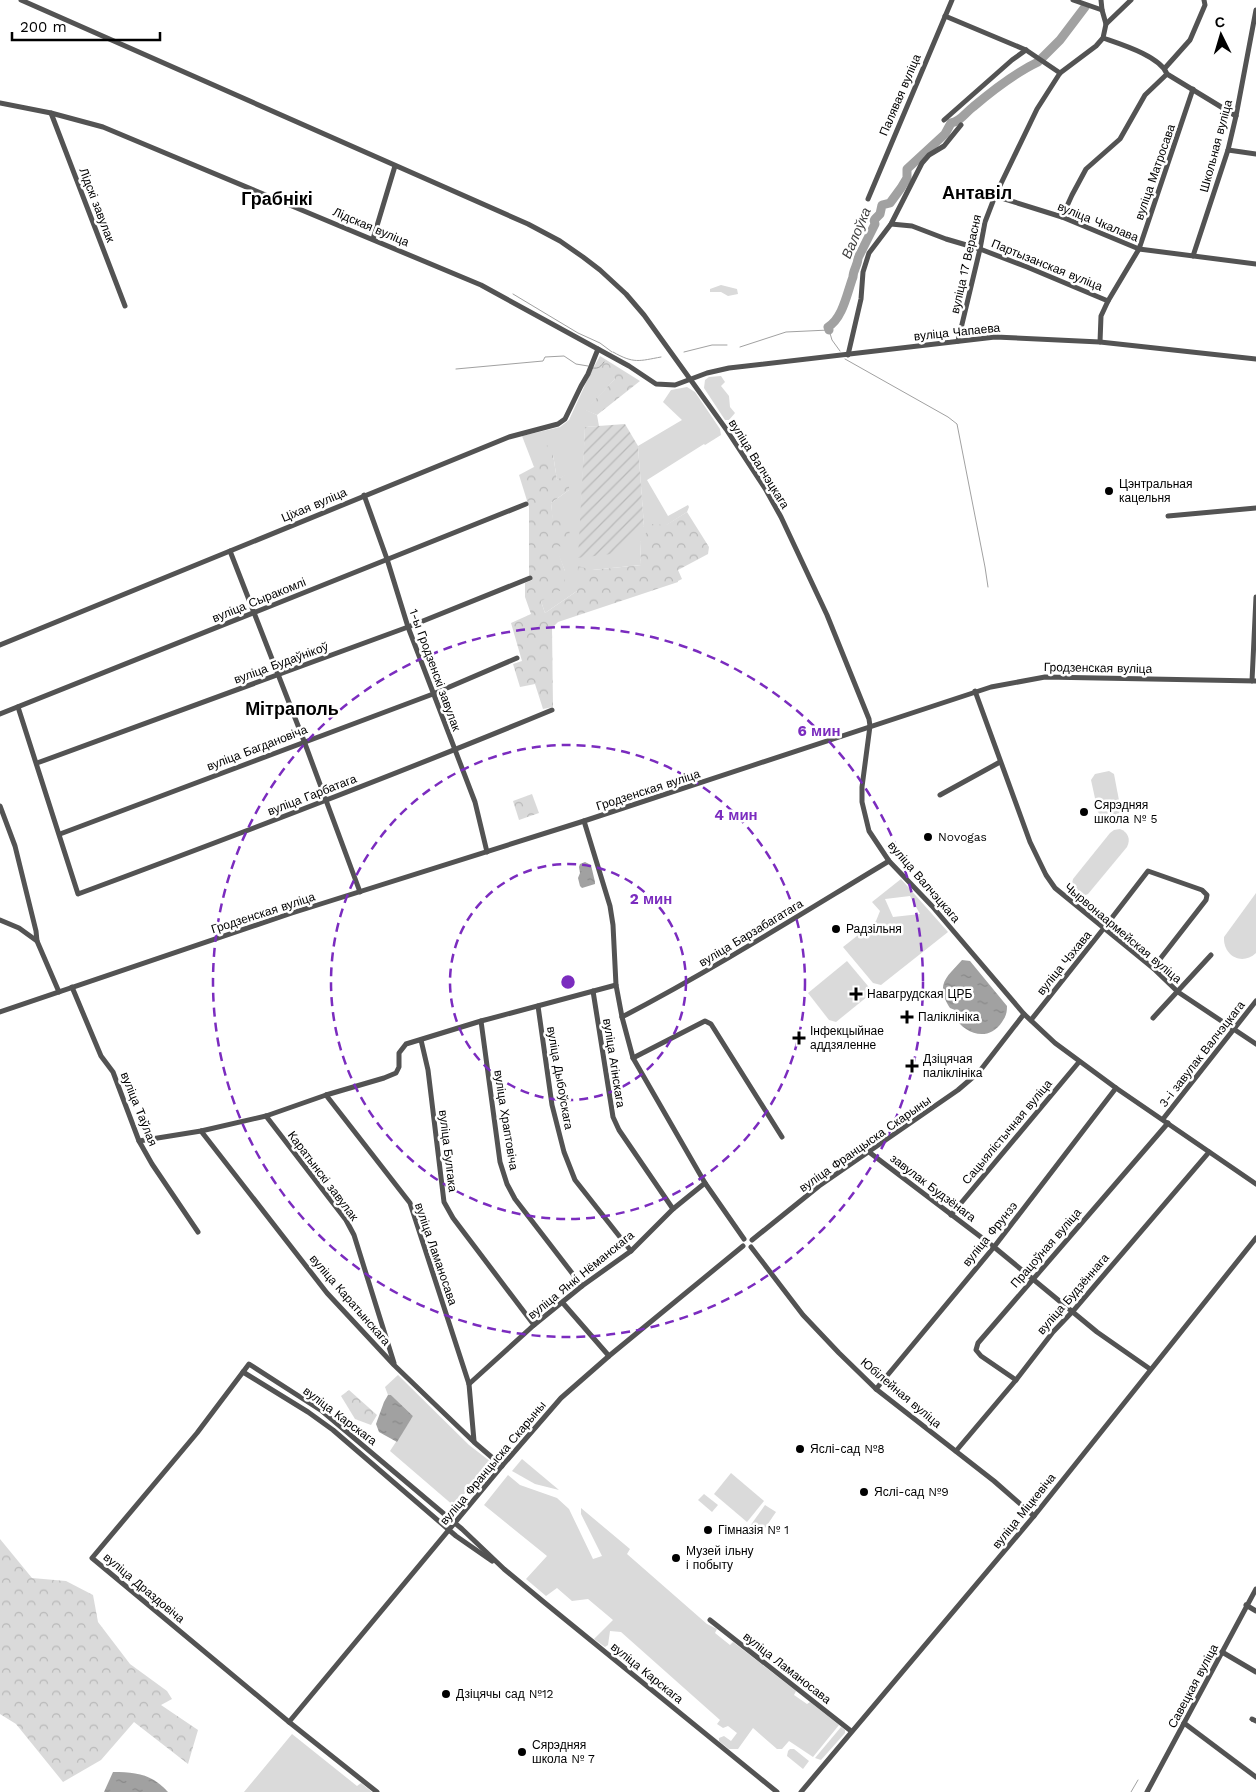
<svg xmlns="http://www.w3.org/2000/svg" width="1256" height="1792" font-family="'Work Sans',sans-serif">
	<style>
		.green { fill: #dadada; fill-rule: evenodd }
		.forest { fill: url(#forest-crowns) }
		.garden { fill: url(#garden-furrows) }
		.water { fill: url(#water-ripples) }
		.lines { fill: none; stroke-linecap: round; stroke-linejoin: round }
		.stream { stroke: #a1a1a1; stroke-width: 1 }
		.river { stroke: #a1a1a1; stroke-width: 9 }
		.minor { stroke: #535353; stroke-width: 5 }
		.ring { fill: none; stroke: #7b2cbf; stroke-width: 2.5; stroke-dasharray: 9 6 }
		.poi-dot { fill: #000; stroke: #fff; stroke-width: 2 }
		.labels { text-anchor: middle; stroke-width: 5; stroke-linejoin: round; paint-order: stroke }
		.street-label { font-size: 12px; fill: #000; stroke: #fff }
		.poi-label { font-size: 12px; fill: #000; stroke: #fff; text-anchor: start }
		.water-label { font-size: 14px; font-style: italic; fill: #424242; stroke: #fff }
		.district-label { font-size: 18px; font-weight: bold; fill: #000; stroke: #fff }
		.centre { fill: #7b2cbf; stroke: #fff; stroke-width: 2.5 }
		.ring-label { font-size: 15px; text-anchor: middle; font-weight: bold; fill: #7b2cbf; stroke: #fff; stroke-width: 5; stroke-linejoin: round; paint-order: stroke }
	</style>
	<defs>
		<pattern id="forest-crowns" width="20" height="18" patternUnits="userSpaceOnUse" patternTransform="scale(1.25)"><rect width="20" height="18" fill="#dadada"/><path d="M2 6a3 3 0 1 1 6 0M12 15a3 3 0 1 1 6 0" fill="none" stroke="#b9b9b9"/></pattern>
		<pattern id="garden-furrows" width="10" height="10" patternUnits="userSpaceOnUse" patternTransform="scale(1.25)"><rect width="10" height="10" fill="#dadada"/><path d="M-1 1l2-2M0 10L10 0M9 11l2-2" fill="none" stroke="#b9b9b9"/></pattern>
		<pattern id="water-ripples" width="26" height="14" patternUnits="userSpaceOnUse" patternTransform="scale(1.25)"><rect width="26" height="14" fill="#a1a1a1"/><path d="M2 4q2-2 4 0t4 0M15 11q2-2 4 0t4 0" fill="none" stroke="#898989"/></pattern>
	</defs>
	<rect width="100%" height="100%" fill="#fff"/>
	<g class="green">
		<path d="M721,285L737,289L738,294L728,296L721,292H710V289Z"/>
		<path d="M591,372H612L615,379L586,410L597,415L599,426L585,427L579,558L644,526L638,446L682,420L663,402L671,390L687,387L695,392L720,429L721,435L705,445L704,444L647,480L668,516L688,505L689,507L687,512L640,542L641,565L592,570L577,591L545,613L541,601L565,571L555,546L551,503L569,490V473L557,480L553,454L534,467L522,436L560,427L569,420Z"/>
		<path d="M721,376L725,382L721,386L729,396L730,407L735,413L729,420H725L704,388L705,380L709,377Z"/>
		<path d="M1109,771L1114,774L1121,811L1117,815L1102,818L1098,812L1091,780L1095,774Z"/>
		<path d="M1120,829C1128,832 1131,839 1127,847L1088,894C1080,898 1073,896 1071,887L1073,879L1110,833L1114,830Z"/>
		<path d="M901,879L948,932L881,985L873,983L843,947L876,921L880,911L872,902ZM910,896L920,914L893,917L885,899Z"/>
		<path d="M1256,893V953C1242,966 1223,956 1224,937Z"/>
		<path d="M847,961L873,992L836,1022L829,1020L808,993Z"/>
		<path d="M398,1375L469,1445L491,1462L454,1506L390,1451L413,1416L391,1395H388L385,1387Z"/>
		<path d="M522,1459L559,1490L535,1484L512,1471Z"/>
		<path d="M731,1473L764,1501L747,1522L714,1494Z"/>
		<path d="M508,1475L520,1485L557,1498L569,1509L593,1559L602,1556L581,1514V1508L630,1549L627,1554L707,1624L717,1629L715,1633L730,1645L733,1642L796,1691L794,1695L807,1704L810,1702L839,1725L813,1757L789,1741L782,1749H777L753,1728L738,1749H729L719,1741V1738L724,1736L731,1741L737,1733L728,1726L723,1728L717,1724L720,1720L621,1632L610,1631L608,1645L605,1647L594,1639L613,1620L588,1599L572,1601L557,1588L546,1596L526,1579L547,1556L484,1505Z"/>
		<path d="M704,1494L718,1505L712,1512L698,1500Z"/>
		<path d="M765,1505L776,1512L761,1534L750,1526Z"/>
		<path d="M841,1727L845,1730V1733L821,1760L815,1758Z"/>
		<path d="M292,1734L357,1786L361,1783L372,1792H244Z"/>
		<path d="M790,1749H794L809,1761L803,1769L787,1756L788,1751Z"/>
	</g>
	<g class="forest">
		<path d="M600,356L640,381L597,415L585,410L615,379L611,372H591Z"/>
		<path d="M547,445L553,454L557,480L569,472V490L551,503L553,519L571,524L567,547L556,546L565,571V588L541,601L545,613L577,591L578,566L592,570L641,565L640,542L652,524L666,525L687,512L709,547L708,554L678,570L682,579L678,581V582L558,622L552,628L553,707L543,709L535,684L520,687L513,664L522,661L511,623L531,614L525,597V583L532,580L529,575V507L519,475L534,467Z"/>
		<path d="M532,794L539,813L519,820L513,801Z"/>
		<path d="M349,1390L377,1415L371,1425L355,1419L341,1396Z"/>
		<path d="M0,1539L32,1578L66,1581L93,1595L98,1622L130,1664L167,1691L172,1699L161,1705L198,1730L188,1764L134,1722L101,1760L63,1782L16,1724L0,1714Z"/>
	</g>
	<path class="garden" d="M625,424L638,446L644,526L619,553L578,558L585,427Z"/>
	<g class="water">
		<path d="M585,862L591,865L595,882V884L582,888L580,886L578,878L580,873L579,867L580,864Z"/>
		<path d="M962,960L970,961L1007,1006C1007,1013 1006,1016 1002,1022C988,1043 964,1034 953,1015L955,1010L950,1008C935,984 946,978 962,960Z"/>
		<path d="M388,1395H391L413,1416L397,1442L379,1432L376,1424L384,1402Z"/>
		<path d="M113,1772C136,1772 152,1774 168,1792H104Z"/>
	</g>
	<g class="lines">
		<g class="stream">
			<path d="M513,294L578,333L600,343L612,352"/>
			<path d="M740,347L786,332L829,330L832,340L840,351"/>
			<path d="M613,352C634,364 639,361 661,357"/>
			<path d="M684,352L712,345H727"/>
			<path d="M845,359L948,417L957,424L985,567L988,587"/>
			<path d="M593,368C599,369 601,366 604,362"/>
			<path d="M456,369L543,361L545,357L564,356L576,364L588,366"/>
			<path d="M1131,1792L1138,1780"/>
		</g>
		<g class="river">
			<path d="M1042,58L1060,40L1085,7"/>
			<path d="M829,330L828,327C843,318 847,293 853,277C853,270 858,265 858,258L875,224L874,220L880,214L882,205L890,203L901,188L907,178V169L945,134L951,123C961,121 965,113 973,107C993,90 1015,73 1038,62"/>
		</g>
		<g class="minor">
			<path d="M21,0L528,224L560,241L583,257L600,270L626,294L644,315L726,429L766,490L781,517L827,615L869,719L870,726L862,787V802L869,831L889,861L932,906L1024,1014L1055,1043L1116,1088L1256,1184"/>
			<path d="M1073,0L1102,10"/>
			<path d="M1101,0L1102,10L1106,24"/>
			<path d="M945,16L1026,50L1060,73"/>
			<path d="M1103,38C1120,44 1160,56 1167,74L1236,116"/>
			<path d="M1165,68L1190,40L1205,5L1204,0"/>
			<path d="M0,103L51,113L103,127L481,285L629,366L656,384L675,385L707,373L729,368L995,337L1100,342L1256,359"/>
			<path d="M51,113L125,306"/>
			<path d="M944,120L1012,60L1026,50"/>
			<path d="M1228,150L1256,154"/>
			<path d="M995,196L1062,217L1139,249L1256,264"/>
			<path d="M868,199L952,0"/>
			<path d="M1062,217L1072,195L1086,169L1120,139L1145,95L1167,74"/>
			<path d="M891,224L912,226L946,239L980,249L1027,267L1108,301"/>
			<path d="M373,239L395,166"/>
			<path d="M1193,256L1228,150L1236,116L1256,10"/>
			<path d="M958,341L980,249L985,222L995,196L1037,109L1060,73L1096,46L1103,38L1106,24L1131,0"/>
			<path d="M1100,342L1101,316L1108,301L1139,249L1193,89"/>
			<path d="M848,355L861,299L863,272L869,253L891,224L922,163L929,155L944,146L961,125"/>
			<path d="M364,495L387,559L408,627L475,802L487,852"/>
			<path d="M1168,516L1256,508"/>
			<path d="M230,551L304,741L360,892"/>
			<path d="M0,645L509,437L558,424L565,419L581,386L588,374L598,349"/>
			<path d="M1252,681L1256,597"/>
			<path d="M975,691L1030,842L1046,875L1055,888L1153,968L1178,992L1256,1044"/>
			<path d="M18,707L78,894C237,835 395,775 552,710"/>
			<path d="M0,714L526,504"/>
			<path d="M37,763L408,627L530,578"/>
			<path d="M940,795L1000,762"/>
			<path d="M0,806L15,846L36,931L37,941"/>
			<path d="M584,821L610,906L613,925L616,985L622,1017L633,1058L705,1183L744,1239"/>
			<path d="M60,834L433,694L517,658"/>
			<path d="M0,920L19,928L37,941L59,992"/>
			<path d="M72,987L101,1056L113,1072L139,1141L152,1164L198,1232"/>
			<path d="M593,991L613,1117L619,1130L673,1209"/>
			<path d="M538,1006L552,1105L564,1152L575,1180L631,1251"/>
			<path d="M0,1012L292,913L584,821L991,687L1045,677L1256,681"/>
			<path d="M622,1017C714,969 801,914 889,861"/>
			<path d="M1153,1018L1211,955"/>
			<path d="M1031,1020L1104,928L1148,871L1202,890L1207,895L1206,900L1153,968"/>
			<path d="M481,1021L500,1162L507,1184L515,1199L582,1286"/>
			<path d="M421,1040L428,1070L444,1202L453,1218L534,1325"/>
			<path d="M633,1058L705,1021L711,1024L782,1137"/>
			<path d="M326,1095L410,1203L469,1384L474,1441"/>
			<path d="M266,1116L346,1220L354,1235L394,1363"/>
			<path d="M1163,1119L1256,1001"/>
			<path d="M201,1131L327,1293L394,1365L474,1442L502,1466"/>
			<path d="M139,1141L201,1131L266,1116L326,1095L384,1078L396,1073L399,1067V1053L406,1044L481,1021L616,985"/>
			<path d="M869,1152L994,1247L1097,1332L1150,1369"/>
			<path d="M951,1215L1079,1062"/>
			<path d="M752,1240L819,1186L958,1090L979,1072L1024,1014"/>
			<path d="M751,1247L803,1315L839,1353L876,1389L994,1481L1034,1516"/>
			<path d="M562,1302L609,1356"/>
			<path d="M243,1372L308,1412L333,1430L456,1536L492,1561"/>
			<path d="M1016,1380L981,1356L976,1350L978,1343L1168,1123"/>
			<path d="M469,1384L534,1325L582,1286L631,1251L673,1209L705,1183"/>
			<path d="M876,1389L994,1247L1116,1088"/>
			<path d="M956,1451L1016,1380L1053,1332L1073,1311L1209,1152"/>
			<path d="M1246,1605L1256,1611"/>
			<path d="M710,1620L851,1731"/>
			<path d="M1222,1652L1256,1672"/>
			<path d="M1252,1719L1256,1721"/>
			<path d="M289,1722L502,1466L561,1398L609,1356L743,1246"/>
			<path d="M1184,1723L1256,1777"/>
			<path d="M377,1792L289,1722L92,1558L197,1433L249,1364L322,1411L462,1529L504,1569L545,1603L777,1792"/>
			<path d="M801,1792L1034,1516L1256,1238"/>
			<path d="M1147,1792L1256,1589"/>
		</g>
	</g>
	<g class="ring">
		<circle cx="568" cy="982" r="118"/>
		<circle cx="568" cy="982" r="237"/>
		<circle cx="568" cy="982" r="355"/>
	</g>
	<g class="poi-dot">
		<circle cx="1109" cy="491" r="5"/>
		<circle cx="1084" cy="812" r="5"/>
		<circle cx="928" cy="837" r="5"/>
		<circle cx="836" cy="929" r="5"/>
		<path d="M853.5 986.5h5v5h5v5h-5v5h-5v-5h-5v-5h5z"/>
		<path d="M904.5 1009.5h5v5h5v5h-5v5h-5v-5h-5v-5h5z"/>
		<path d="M796.5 1030.5h5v5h5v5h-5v5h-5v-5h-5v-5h5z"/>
		<path d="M909.5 1058.5h5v5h5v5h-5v5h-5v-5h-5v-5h5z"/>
		<circle cx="800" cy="1449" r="5"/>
		<circle cx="864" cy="1492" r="5"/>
		<circle cx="708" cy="1530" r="5"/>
		<circle cx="676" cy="1558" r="5"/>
		<circle cx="446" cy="1694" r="5"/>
		<circle cx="522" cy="1752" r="5"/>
	</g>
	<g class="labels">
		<g class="street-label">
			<text transform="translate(900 95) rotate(-67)" y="4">Палявая вуліца</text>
			<text transform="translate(1216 146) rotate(-75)" y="4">Школьная вуліца</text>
			<text transform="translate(1155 172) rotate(-71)" y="4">вуліца Матросава</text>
			<text transform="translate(97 205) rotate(69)" y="4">Лідскі завулак</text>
			<text transform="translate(1098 222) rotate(22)" y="4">вуліца Чкалава</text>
			<text transform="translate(371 227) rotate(23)" y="4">Лідская вуліца</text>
			<text transform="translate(966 264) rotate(-77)" y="4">вуліца 17 Верасня</text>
			<text transform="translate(1047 265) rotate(22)" y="4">Партызанская вуліца</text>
			<text transform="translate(957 332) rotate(-6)" y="4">вуліца Чапаева</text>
			<text transform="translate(759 464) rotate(58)" y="4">вуліца Валчэцкага</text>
			<text transform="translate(314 505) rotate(-23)" y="4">Ціхая вуліца</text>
			<text transform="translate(259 600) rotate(-22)" y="4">вуліца Сыракомлі</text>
			<text transform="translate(281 663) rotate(-20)" y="4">вуліца Будаўнікоў</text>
			<text transform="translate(1098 668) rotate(1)" y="4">Гродзенская вуліца</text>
			<text transform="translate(435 670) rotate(70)" y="4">1-ы Гродзенскі завулак</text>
			<text transform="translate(257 748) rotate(-21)" y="4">вуліца Багдановіча</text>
			<text transform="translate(648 790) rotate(-18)" y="4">Гродзенская вуліца</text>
			<text transform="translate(312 795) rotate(-21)" y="4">вуліца Гарбатага</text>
			<text transform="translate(924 882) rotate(49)" y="4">вуліца Валчэцкага</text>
			<text transform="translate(263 913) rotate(-18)" y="4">Гродзенская вуліца</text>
			<text transform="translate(751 933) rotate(-31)" y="4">вуліца Барзабагатага</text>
			<text transform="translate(1123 933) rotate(40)" y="4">Чырвонаармейская вуліца</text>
			<text transform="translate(1064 963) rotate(-51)" y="4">вуліца Чэхава</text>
			<text transform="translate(1202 1054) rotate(-52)" y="4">3-і завулак Валчэцкага</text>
			<text transform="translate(614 1063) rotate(81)" y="4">вуліца Агінскага</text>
			<text transform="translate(560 1078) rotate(80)" y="4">вуліца Дыбоўскага</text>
			<text transform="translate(139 1109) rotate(68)" y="4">вуліца Таўлая</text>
			<text transform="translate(506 1120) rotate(81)" y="4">вуліца Храптовіча</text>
			<text transform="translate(1007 1132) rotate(-50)" y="4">Сацыялістычная вуліца</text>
			<text transform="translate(865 1144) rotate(-35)" y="4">вуліца Францыска Скарыны</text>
			<text transform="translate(448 1151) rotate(83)" y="4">вуліца Булгака</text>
			<text transform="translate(323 1176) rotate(53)" y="4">Каратынскі завулак</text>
			<text transform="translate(933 1188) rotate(37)" y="4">завулак Будзёнага</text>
			<text transform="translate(990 1234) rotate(-51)" y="4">вуліца Фрунзэ</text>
			<text transform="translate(1046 1248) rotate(-49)" y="4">Працоўная вуліца</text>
			<text transform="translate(436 1254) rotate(71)" y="4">вуліца Ламаносава</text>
			<text transform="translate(581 1275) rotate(-39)" y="4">вуліца Янкі Нёманскага</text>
			<text transform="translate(1073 1294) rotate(-49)" y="4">вуліца Будзённага</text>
			<text transform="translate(350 1300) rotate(49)" y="4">вуліца Каратынскага</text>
			<text transform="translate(901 1393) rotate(40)" y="4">Юбілейная вуліца</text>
			<text transform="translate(340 1416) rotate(37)" y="4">вуліца Карскага</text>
			<text transform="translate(493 1463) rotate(-50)" y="4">вуліца Францыска Скарыны</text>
			<text transform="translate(1024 1511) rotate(-51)" y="4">вуліца Міцкевіча</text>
			<text transform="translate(144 1588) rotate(40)" y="4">вуліца Драздовіча</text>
			<text transform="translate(787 1668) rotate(38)" y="4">вуліца Ламаносава</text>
			<text transform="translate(647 1673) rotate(39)" y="4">вуліца Карскага</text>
			<text transform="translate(1193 1686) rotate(-62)" y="4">Савецкая вуліца</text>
		</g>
		<g class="poi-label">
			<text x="1119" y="488">Цэнтральная<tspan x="1119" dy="14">кацельня</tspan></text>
			<text x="1094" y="809">Сярэдняя<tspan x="1094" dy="14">школа № 5</tspan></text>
			<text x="938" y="841">Novogas</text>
			<text x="846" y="933">Радзільня</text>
			<text x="867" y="998">Навагрудская ЦРБ</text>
			<text x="918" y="1021">Паліклініка</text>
			<text x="810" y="1035">Інфекцыйнае<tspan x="810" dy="14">аддзяленне</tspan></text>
			<text x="923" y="1063">Дзіцячая<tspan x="923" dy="14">паліклініка</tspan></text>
			<text x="810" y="1453">Яслі-сад №8</text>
			<text x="874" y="1496">Яслі-сад №9</text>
			<text x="718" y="1534">Гімназія № 1</text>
			<text x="686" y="1555">Музей ільну<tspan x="686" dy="14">і побыту</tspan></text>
			<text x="456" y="1698">Дзіцячы сад №12</text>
			<text x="532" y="1749">Сярэдняя<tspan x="532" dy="14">школа № 7</tspan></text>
		</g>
		<g class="water-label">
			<text transform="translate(856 233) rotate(-67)" y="5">Валоўка</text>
		</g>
		<g class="district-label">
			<text x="977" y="199">Антавіл</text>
			<text x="277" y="205">Грабнікі</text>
			<text x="292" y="715">Мітраполь</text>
		</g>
	</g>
	<circle cx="568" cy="982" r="8" class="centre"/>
	<g class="ring-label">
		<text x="819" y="736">6 мин</text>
		<text x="736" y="820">4 мин</text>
		<text x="651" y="904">2 мин</text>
	</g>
	<g transform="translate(1221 35) rotate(355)" stroke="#ffffff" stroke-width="4" paint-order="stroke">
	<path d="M0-4L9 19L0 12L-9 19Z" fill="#000000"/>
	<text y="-8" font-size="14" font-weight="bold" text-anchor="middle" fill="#000000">С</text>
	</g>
	<path d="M12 32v8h148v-8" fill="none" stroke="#000000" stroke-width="2.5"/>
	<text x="20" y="32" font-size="15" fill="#000000" stroke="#ffffff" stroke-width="4" paint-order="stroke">200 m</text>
</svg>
